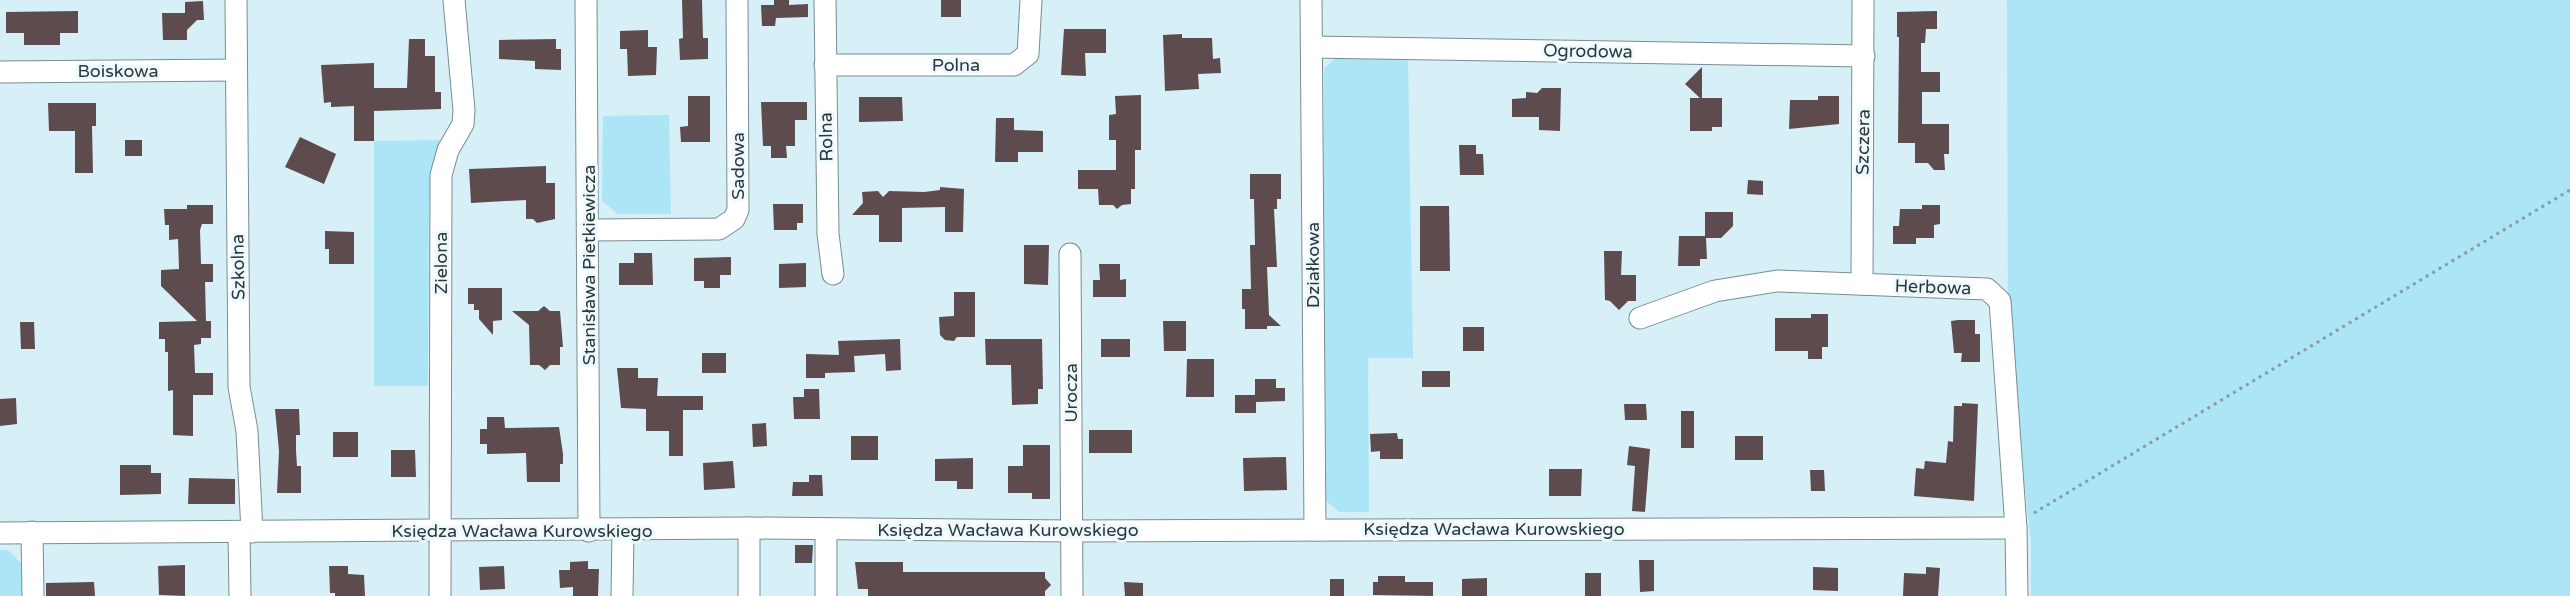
<svg xmlns="http://www.w3.org/2000/svg" width="2570" height="596" font-family="'Varela Round',sans-serif">
	<style>
		.green { fill: #ace5f6 }
		.building { fill: #5e4b4e }
		.lines { fill: none; stroke-linecap: round; stroke-linejoin: round }
		.minor-casing { stroke: #778d94; stroke-width: 23 }
		.path { stroke: #8a9ba0; stroke-width: 3; stroke-dasharray: 3 4.5; stroke-linecap: butt }
		.minor { stroke: #fff; stroke-width: 21 }
		.labels { text-anchor: middle; stroke-width: 6; stroke-linejoin: round; paint-order: stroke }
		.street-label { font-size: 18px; fill: #2e373a; stroke: #ecfafe }
	</style>
	<rect width="100%" height="100%" fill="#d7eff6"/>
	<g class="green">
		<path d="M2007,0H2570V596H2031V543L2008,337Z"/>
		<path d="M1335,58L1408,59L1413,358H1368L1369,512H1339L1324,499V69Z"/>
		<path d="M669,115L671,214H618L602,201L603,116Z"/>
		<path d="M441,140L429,203L428,386H374V141Z"/>
		<path d="M0,550H8L21,563L22,596H0Z"/>
	</g>
	<g class="building">
		<path d="M682,0H702L703,38H708V59L680,60L679,39L683,38Z"/>
		<path d="M774,0H789V5L808,4V17L776,18L775,26H762L761,5H774Z"/>
		<rect x="941" y="0" width="20" height="17"/>
		<path d="M203,1L204,20H197L187,30V40H163L162,13H185V2Z"/>
		<path d="M78,11V33H60V45H24V33H6V12Z"/>
		<path d="M1937,11V29H1926L1925,43H1921V72H1940V92H1922V124H1949V154H1944L1945,170H1934L1928,163H1915V143H1898L1899,37H1897V12Z"/>
		<path d="M1064,29H1106V53H1085L1086,76L1061,75Z"/>
		<path d="M648,30V47H657L656,75L628,76L627,49H620V31Z"/>
		<path d="M1182,34V38H1212L1213,59L1220,58L1221,73L1198,74L1199,89L1165,91L1163,35Z"/>
		<path d="M409,39H425V56H435V92H441V109L374,111V141H354V106L331,107V102L324,103L321,65L374,63V88H407Z"/>
		<path d="M556,39V49H561V70L535,69V61L499,59V40Z"/>
		<path d="M1702,67V98H1722V127H1712V131H1690V98H1700L1685,84Z"/>
		<path d="M1542,88H1561L1560,131L1539,130V117H1512V99L1526,98V92L1537,93Z"/>
		<path d="M1141,95V150H1135V189H1131V204L1122,205L1117,209L1113,205H1099L1098,189H1078V170H1116V140H1109V115L1116,114L1115,96Z"/>
		<path d="M688,96H710V142H681L680,127L688,126Z"/>
		<path d="M1818,96H1839V124L1789,129L1790,100H1818Z"/>
		<path d="M859,97H902L903,121L859,122Z"/>
		<path d="M761,102H807V120H795V146H786L787,158H771V146H763Z"/>
		<path d="M48,103H96V126H92L93,173H75V131H49Z"/>
		<path d="M996,118H1014V130L1043,131V152H1018V162H995Z"/>
		<path d="M300,137L336,154L324,184L285,167Z"/>
		<rect x="125" y="140" width="17" height="16"/>
		<path d="M1459,145H1476V154H1483L1484,175H1460Z"/>
		<path d="M546,166V183H555V219L537,223L533,219H526V200L471,203L469,169Z"/>
		<path d="M1250,174H1281V199H1277V209H1274L1277,267H1267L1269,315L1281,326H1267V329H1245V309H1242V289H1251L1250,245H1255L1254,199H1250Z"/>
		<path d="M1748,180L1763,181V195L1747,194Z"/>
		<path d="M940,187L964,189L963,232H945V207L902,208V242H879V215H852L863,203L862,192L878,191L883,197L889,191L924,192L940,190Z"/>
		<path d="M773,204H803V223H797V230H774Z"/>
		<path d="M187,205H213V224H202L200,230L201,264H213V282H205L206,321H211V338H201V344L194,345L195,373H213V395H193V436L173,435V390L168,391V352H165V339H159V322L197,321L161,286V270L179,269L178,239L169,240V225H165L164,209H187Z"/>
		<path d="M1922,205H1940V224L1934,225V238H1916V244H1893V226H1899L1900,209H1922Z"/>
		<path d="M1420,206H1449L1450,271H1420Z"/>
		<path d="M1705,212H1733V226L1721,238H1706L1707,259H1700V266H1678L1679,236H1705Z"/>
		<path d="M325,231L354,232V264H329V249H325Z"/>
		<path d="M1024,245H1049L1048,285L1024,284Z"/>
		<path d="M1604,251H1622L1621,275H1636V301H1628L1619,310L1610,301L1605,300Z"/>
		<path d="M634,253H652L653,285H619V263H634Z"/>
		<path d="M731,257V275H720V288H704V281H694V258Z"/>
		<path d="M806,263V287L779,288V264Z"/>
		<path d="M1099,264H1120V280L1126,279V297H1093V280H1100Z"/>
		<path d="M468,288H502V320L493,321V335L479,319V310H474V304H468Z"/>
		<path d="M954,292H975V337H957L954,341L945,340L940,335L939,317L954,316Z"/>
		<path d="M544,306L550,311H560L563,347H560V365H550L545,370L539,365H530L529,325L512,311H538Z"/>
		<path d="M1811,314H1828V347H1822V359H1808V351H1775V318H1811Z"/>
		<path d="M1958,320H1975V334H1980V362H1961L1962,353H1954L1951,321Z"/>
		<path d="M1163,321H1186V351H1164Z"/>
		<path d="M20,322H34L35,349H21Z"/>
		<rect x="1463" y="327" width="21" height="24"/>
		<path d="M900,339L901,370L886,371L885,354L854,356L855,372L825,373V378H806V354L839,355L838,341Z"/>
		<path d="M985,339H1042L1043,389H1038V404L1012,405L1011,365H986Z"/>
		<rect x="1101" y="339" width="29" height="18"/>
		<rect x="702" y="353" width="24" height="20"/>
		<path d="M1187,359H1214V397H1186Z"/>
		<path d="M617,368H638V378H658L657,396H703V410H683V456H669V431H646V409L621,408Z"/>
		<rect x="1422" y="371" width="28" height="16"/>
		<path d="M1255,379H1276V388H1285V401L1256,402V413H1235V395H1255Z"/>
		<path d="M804,389H819L820,419H794L793,397H804Z"/>
		<path d="M16,398L17,424L0,426V399Z"/>
		<path d="M1962,403L1978,404L1974,501L1914,496L1916,468L1924,469L1925,461L1946,463L1948,441L1953,442L1954,406H1962Z"/>
		<path d="M1624,404H1646L1647,420H1625Z"/>
		<path d="M275,409H299L300,435H296V451L297,466H301V493H277L279,451Z"/>
		<rect x="1681" y="411" width="13" height="37"/>
		<path d="M487,417H504L505,428L559,427L563,454V464H560V482H527L526,453L487,454V444H480V429H487Z"/>
		<path d="M766,423L767,446L753,447L752,424Z"/>
		<rect x="1089" y="430" width="43" height="23"/>
		<rect x="333" y="432" width="25" height="25"/>
		<path d="M1397,433L1398,439H1403V459H1380V451L1371,452L1370,434Z"/>
		<rect x="851" y="436" width="27" height="24"/>
		<rect x="1735" y="436" width="28" height="24"/>
		<path d="M1023,445H1050V499H1032V493H1008V466H1023Z"/>
		<path d="M1629,446L1650,449L1645,512L1632,511L1635,466L1627,465Z"/>
		<path d="M391,450H415L416,477H391Z"/>
		<path d="M1286,457L1287,490L1244,491L1243,458Z"/>
		<path d="M973,458V489H957V481H935V459Z"/>
		<path d="M733,461L735,488L704,490L703,463Z"/>
		<path d="M120,465H151V473H161V494L120,495Z"/>
		<path d="M1549,469H1582L1581,496H1549Z"/>
		<path d="M1810,470H1824L1825,491H1811Z"/>
		<path d="M809,475H822L823,496H792L793,482H809Z"/>
		<path d="M189,478L235,479V504H188Z"/>
		<path d="M795,545H813L812,563H795Z"/>
		<path d="M1639,560H1654V591L1640,592Z"/>
		<path d="M588,561V569H599L598,596H573V587L560,588L559,570H570V562Z"/>
		<path d="M855,562H903V572H1045V578L1051,585L1045,591V596H868V589H858Z"/>
		<path d="M185,565V596L159,595L158,566Z"/>
		<path d="M329,566H348V574L364,575L365,596H335V593H330Z"/>
		<path d="M504,566L505,589L480,590L479,567Z"/>
		<path d="M1813,567L1838,568V591L1813,590Z"/>
		<path d="M1926,567L1940,568L1938,596H1903L1904,573L1926,574Z"/>
		<rect x="1585" y="573" width="16" height="23"/>
		<path d="M1378,576H1405V582H1433V596L1373,595V582H1378Z"/>
		<path d="M1487,578V596H1462V579Z"/>
		<rect x="1330" y="579" width="14" height="17"/>
		<path d="M94,582L95,596H46V583Z"/>
		<path d="M1124,582L1143,583V596H1125Z"/>
	</g>
	<g class="lines">
		<defs>
			<g id="minor">
				<path d="M236,0L239,387L247,431L252,532"/>
				<path d="M586,0L589,531"/>
				<path d="M825,0L828,234L833,274"/>
				<path d="M1311,0L1315,530"/>
				<path d="M1312,47L1864,56"/>
				<path d="M825,65H1014L1028,54L1031,0"/>
				<path d="M0,72L236,70"/>
				<path d="M589,230L719,229L734,219L738,210L737,0"/>
				<path d="M1070,254L1072,596"/>
				<path d="M1862,284L1863,0"/>
				<path d="M1640,318L1715,291L1777,281L1987,289L2000,301L2016,528L2017,596"/>
				<path d="M826,529V596"/>
				<path d="M32,532L33,596"/>
				<path d="M0,533L749,528L1072,531L2016,528"/>
				<path d="M239,533L240,596"/>
				<path d="M440,596L441,175L448,150L463,124L464,110L454,0"/>
				<path d="M622,596L623,530"/>
				<path d="M749,596V528"/>
			</g>
		</defs>
		<use href="#minor" class="minor-casing"/>
		<path class="path" d="M2034,513L2570,190"/>
		<use href="#minor" class="minor"/>
	</g>
	<g class="labels">
		<g class="street-label">
			<text transform="translate(1588 51) rotate(1)" y="6">Ogrodowa</text>
			<text x="956" y="71">Polna</text>
			<text x="118" y="77">Boiskowa</text>
			<text transform="translate(826 137) rotate(-91)" y="6">Rolna</text>
			<text transform="translate(1863 142) rotate(-89)" y="6">Szczera</text>
			<text transform="translate(738 166) rotate(-90)" y="6">Sadowa</text>
			<text transform="translate(441 263) rotate(-90)" y="6">Zielona</text>
			<text transform="translate(589 265) rotate(-90)" y="6">Stanisława Pietkiewicza</text>
			<text transform="translate(1313 265) rotate(-90)" y="6">Działkowa</text>
			<text transform="translate(238 267) rotate(-91)" y="6">Szkolna</text>
			<text transform="translate(1933 287) rotate(2)" y="6">Herbowa</text>
			<text transform="translate(1071 393) rotate(-90)" y="6">Urocza</text>
			<text x="1494" y="535">Księdza Wacława Kurowskiego</text>
			<text x="1008" y="536">Księdza Wacława Kurowskiego</text>
			<text x="522" y="537">Księdza Wacława Kurowskiego</text>
		</g>
	</g>
</svg>
